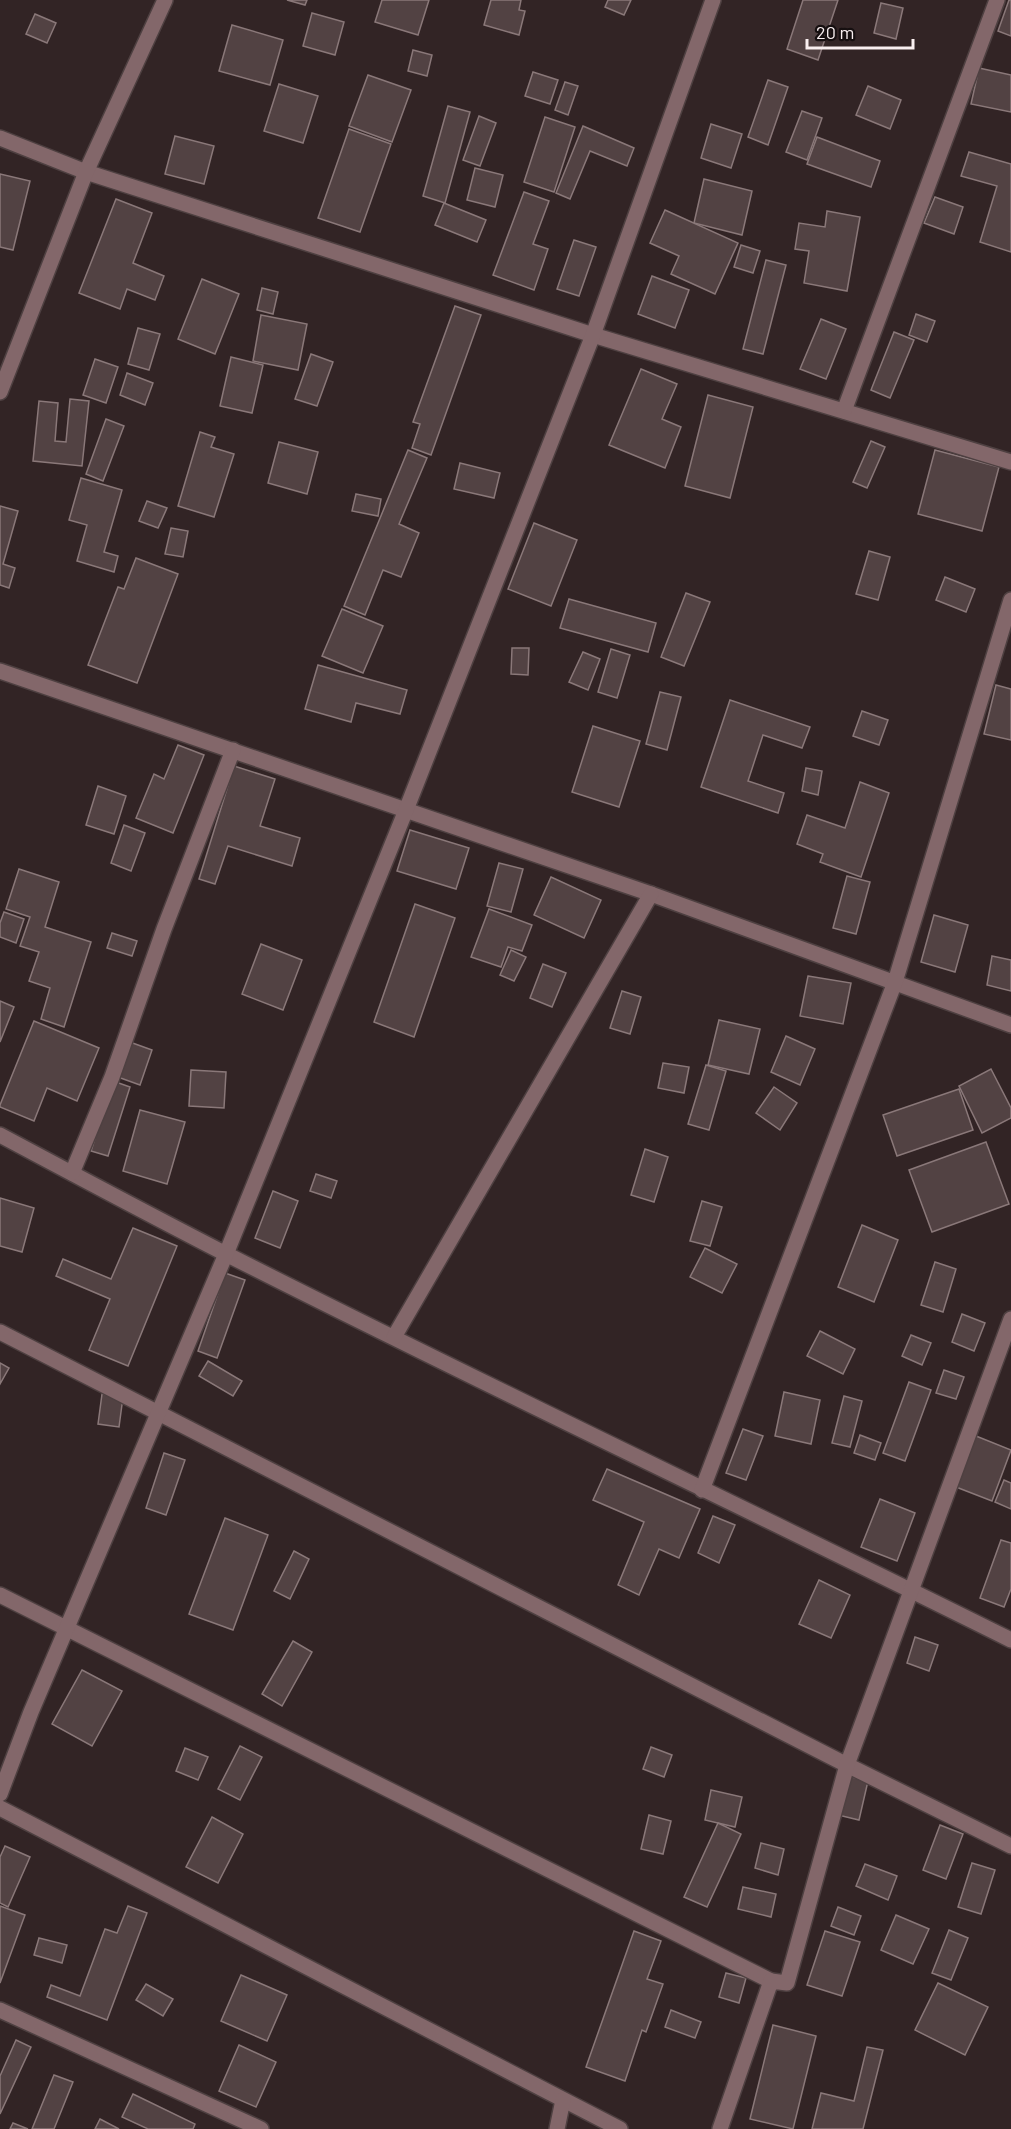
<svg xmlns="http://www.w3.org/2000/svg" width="1011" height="2129" font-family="Barlow,sans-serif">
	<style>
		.building { fill: #524243; stroke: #8a7879; stroke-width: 1.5 }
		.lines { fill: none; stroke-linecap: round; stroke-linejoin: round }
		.street-casing { stroke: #4e4041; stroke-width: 18 }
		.street { stroke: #83676a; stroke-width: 15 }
	</style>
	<rect width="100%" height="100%" fill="#322425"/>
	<g class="building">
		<path d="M287,0H307L305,5Z"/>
		<path d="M382,0H429L418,35L375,22Z"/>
		<path d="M491,0H521L519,10L525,11L519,35L484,25Z"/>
		<path d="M608,0H631L624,15L605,7Z"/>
		<path d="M803,0H838L818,60L787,49Z"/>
		<path d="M1009,0H1011V36L998,31Z"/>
		<path d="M881,3L903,8L896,39L874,33Z"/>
		<path d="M312,13L344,22L335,55L303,46Z"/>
		<path d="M35,14L56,23L47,43L26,34Z"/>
		<path d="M232,25L283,40L270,85L219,71Z"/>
		<path d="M413,50L432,55L427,76L408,71Z"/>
		<path d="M979,68L1011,75V112L971,104Z"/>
		<path d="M533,72L558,80L550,104L525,96Z"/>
		<path d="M368,75L411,90L392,142L349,126Z"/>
		<path d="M768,80L788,87L768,145L748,137Z"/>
		<path d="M565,82L578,86L568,115L555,110Z"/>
		<path d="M279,84L318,96L303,143L264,131Z"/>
		<path d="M868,86L901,100L890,129L856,115Z"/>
		<path d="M448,106L470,112L445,203L423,196Z"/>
		<path d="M802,111L822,118L807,160L786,152Z"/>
		<path d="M479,116L496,123L480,166L463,160Z"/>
		<path d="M545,117L575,127L554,192L524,182Z"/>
		<path d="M711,124L742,134L731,168L701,158Z"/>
		<path d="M583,126L634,148L627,166L590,151L570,199L556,193Z"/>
		<path d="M349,129L391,144L360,232L318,218Z"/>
		<path d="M175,136L214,146L204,184L165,174Z"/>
		<path d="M817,137L880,161L871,187L807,164Z"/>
		<path d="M969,152L1011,164V252L980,242L997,186L961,176Z"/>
		<path d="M475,168L503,175L495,207L467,200Z"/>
		<path d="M0,174L30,181L13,250L0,247Z"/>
		<path d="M704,179L752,191L742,235L694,223Z"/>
		<path d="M524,192L549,201L533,244L548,249L534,290L493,275Z"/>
		<path d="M935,197L963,207L954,234L924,223Z"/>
		<path d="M116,199L152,213L133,263L164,276L155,300L127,289L120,309L79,293Z"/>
		<path d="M444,203L486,220L477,242L435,225Z"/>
		<path d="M665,210L738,243L715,294L671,274L679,256L650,243Z"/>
		<path d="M827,211L860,217L847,291L804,283L809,251L795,249L799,223L825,227Z"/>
		<path d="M574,240L596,247L579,296L557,289Z"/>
		<path d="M741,245L760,251L753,273L734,267Z"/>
		<path d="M766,260L786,265L763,354L743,349Z"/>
		<path d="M652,276L689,290L675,328L638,314Z"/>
		<path d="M202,279L239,294L215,354L178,339Z"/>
		<path d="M262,288L278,292L273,314L257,310Z"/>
		<path d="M455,306L481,315L431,455L412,448L420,424L413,422Z"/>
		<path d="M916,314L935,321L927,342L909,335Z"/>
		<path d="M261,315L307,324L298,370L253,361Z"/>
		<path d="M821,319L846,329L826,379L800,369Z"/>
		<path d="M138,328L160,334L149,370L128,364Z"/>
		<path d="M894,332L914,340L890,398L871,390Z"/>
		<path d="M311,354L333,362L317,406L295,399Z"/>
		<path d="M231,357L263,365L252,413L220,406Z"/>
		<path d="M95,359L118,367L106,403L83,395Z"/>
		<path d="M641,369L677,384L662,419L681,427L665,468L609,445Z"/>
		<path d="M127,373L153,383L145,405L120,395Z"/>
		<path d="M708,395L753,407L730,498L685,486Z"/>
		<path d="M70,399L89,401L82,466L33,461L39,401L58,403L55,441L66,442Z"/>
		<path d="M106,419L124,426L103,481L86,474Z"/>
		<path d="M200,432L215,437L211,447L234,454L214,517L178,506Z"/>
		<path d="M871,441L885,447L867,488L853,482Z"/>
		<path d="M279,442L318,452L307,494L268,483Z"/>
		<path d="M408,450L427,458L399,524L419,533L401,577L383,570L365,615L344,606Z"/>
		<path d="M935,450L999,467L982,531L918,514Z"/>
		<path d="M460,463L500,473L494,498L454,489Z"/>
		<path d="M81,478L122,490L104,552L118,556L114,572L77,561L87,525L69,520Z"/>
		<path d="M356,494L381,499L378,516L352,511Z"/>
		<path d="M147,501L167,508L158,528L139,521Z"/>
		<path d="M0,506L18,511L3,564L15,568L9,588L0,585Z"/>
		<path d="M534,523L577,540L551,606L508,589Z"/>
		<path d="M171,528L188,531L183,557L165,554Z"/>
		<path d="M869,551L890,557L878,600L856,594Z"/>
		<path d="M136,558L178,574L137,683L88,665L118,587L124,589Z"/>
		<path d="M945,577L975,589L966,612L936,600Z"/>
		<path d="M686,593L710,602L684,666L661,657Z"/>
		<path d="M569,599L656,623L648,652L560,628Z"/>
		<path d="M342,609L383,626L363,673L322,656Z"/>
		<path d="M512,648H529L528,675L511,674Z"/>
		<path d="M611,649L630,655L617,698L598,692Z"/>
		<path d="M583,652L600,659L588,690L569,682Z"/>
		<path d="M318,665L407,690L400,714L356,703L351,722L305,709Z"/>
		<path d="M996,685L1011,689V740L984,734Z"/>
		<path d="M660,692L681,697L667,750L646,744Z"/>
		<path d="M730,700L810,727L802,748L763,735L748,781L784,793L778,813L701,787Z"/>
		<path d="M862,711L888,720L879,745L853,736Z"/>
		<path d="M593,726L640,741L619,807L572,792Z"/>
		<path d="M178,745L204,755L173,833L136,818L154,774L164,779Z"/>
		<path d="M234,766L275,779L260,826L300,838L292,866L228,846L215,884L199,879Z"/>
		<path d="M806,768L822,771L818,795L802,791Z"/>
		<path d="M860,782L889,793L861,877L820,862L823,854L797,844L807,815L845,828Z"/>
		<path d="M98,786L126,796L114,834L86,825Z"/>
		<path d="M124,825L145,833L131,871L111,863Z"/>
		<path d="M410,830L469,848L456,889L397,871Z"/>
		<path d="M499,863L523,869L511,912L487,906Z"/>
		<path d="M19,869L59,882L45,927L91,942L64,1027L41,1019L50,988L29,981L39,952L20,946L30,917L6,909Z"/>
		<path d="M847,876L870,882L856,934L833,928Z"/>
		<path d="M551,877L601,900L584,938L534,915Z"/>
		<path d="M415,904L455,918L414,1037L374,1022Z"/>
		<path d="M489,909L532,925L522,951L508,947L501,967L471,957Z"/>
		<path d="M4,912L24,919L16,943L0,937V923Z"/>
		<path d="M934,915L968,925L955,972L921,962Z"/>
		<path d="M112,933L137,941L132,956L107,948Z"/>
		<path d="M261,944L302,960L283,1010L242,994Z"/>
		<path d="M511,950L526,957L514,981L500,975Z"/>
		<path d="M992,956L1011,960V991L987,985Z"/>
		<path d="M543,964L566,973L552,1007L530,998Z"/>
		<path d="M808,976L851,983L843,1024L800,1016Z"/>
		<path d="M622,991L641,997L630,1034L610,1028Z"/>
		<path d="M0,1001L14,1007L0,1042Z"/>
		<path d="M719,1020L760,1029L749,1074L708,1065Z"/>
		<path d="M34,1021L99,1048L77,1101L47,1088L34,1121L0,1107V1105Z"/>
		<path d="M786,1036L815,1049L800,1085L771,1072Z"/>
		<path d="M127,1041L152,1050L140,1085L115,1076Z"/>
		<path d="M663,1063L689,1067L684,1093L658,1088Z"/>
		<path d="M706,1065L726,1071L709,1130L688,1124Z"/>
		<path d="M991,1069L1011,1108V1118L982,1133L959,1086Z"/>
		<path d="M191,1070L226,1072L224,1108L189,1106Z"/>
		<path d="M113,1081L130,1087L108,1156L91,1151Z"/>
		<path d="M774,1087L797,1103L780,1130L756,1113Z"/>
		<path d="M959,1089L973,1130L897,1156L883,1115Z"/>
		<path d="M140,1110L185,1122L167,1184L123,1171Z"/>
		<path d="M986,1142L1009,1204L932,1232L909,1170Z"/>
		<path d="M645,1149L668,1157L654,1202L631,1195Z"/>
		<path d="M316,1174L337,1181L331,1198L310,1191Z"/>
		<path d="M273,1191L298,1201L280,1248L255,1238Z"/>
		<path d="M0,1198L34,1208L22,1252L0,1246Z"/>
		<path d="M702,1201L722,1207L710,1246L690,1241Z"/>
		<path d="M862,1225L898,1240L874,1302L838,1287Z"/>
		<path d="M133,1228L177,1246L128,1366L89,1350L110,1299L56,1276L63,1259L111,1279Z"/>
		<path d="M705,1248L737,1264L722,1293L690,1277Z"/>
		<path d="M935,1262L956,1269L943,1312L921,1305Z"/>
		<path d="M225,1273L245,1280L217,1358L198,1351Z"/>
		<path d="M962,1314L985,1323L974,1351L952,1342Z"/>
		<path d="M820,1331L855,1349L843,1374L807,1356Z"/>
		<path d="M911,1335L931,1343L922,1365L902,1356Z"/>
		<path d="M208,1361L242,1381L233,1396L199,1376Z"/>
		<path d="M0,1363L9,1368L0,1384Z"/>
		<path d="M944,1370L964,1377L956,1399L936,1393Z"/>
		<path d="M909,1382L931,1390L905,1461L883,1453Z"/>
		<path d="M784,1392L820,1400L811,1444L775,1436Z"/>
		<path d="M102,1394L123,1397L119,1427L98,1424Z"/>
		<path d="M844,1396L862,1401L850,1447L832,1443Z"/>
		<path d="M743,1429L763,1436L746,1480L726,1473Z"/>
		<path d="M860,1435L881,1443L875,1460L854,1453Z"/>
		<path d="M976,1436L1011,1450L992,1501L956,1487Z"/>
		<path d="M164,1453L185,1460L166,1515L146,1508Z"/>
		<path d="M607,1469L700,1509L679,1558L659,1549L639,1595L618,1585L644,1522L593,1500Z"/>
		<path d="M1004,1480L1011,1483V1509L995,1502Z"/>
		<path d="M880,1499L915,1513L897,1561L861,1547Z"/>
		<path d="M713,1516L735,1525L719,1563L698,1553Z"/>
		<path d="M225,1518L268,1535L233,1630L189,1614Z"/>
		<path d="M1001,1540L1011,1543V1589L1004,1607L980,1598Z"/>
		<path d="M294,1551L309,1559L290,1599L274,1591Z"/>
		<path d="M819,1580L850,1595L831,1638L799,1624Z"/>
		<path d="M915,1637L938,1645L929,1671L907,1663Z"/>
		<path d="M293,1641L312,1652L282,1706L262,1694Z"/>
		<path d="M82,1670L122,1691L92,1746L52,1724Z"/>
		<path d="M240,1746L262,1757L240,1800L218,1789Z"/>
		<path d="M651,1747L672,1755L664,1777L643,1769Z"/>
		<path d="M185,1748L208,1757L198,1780L176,1771Z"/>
		<path d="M848,1776L868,1781L859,1820L838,1815Z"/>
		<path d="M711,1790L742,1797L735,1827L705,1820Z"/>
		<path d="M649,1815L671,1821L663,1854L641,1849Z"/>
		<path d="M212,1817L243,1834L218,1883L186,1867Z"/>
		<path d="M718,1823L741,1834L707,1907L684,1897Z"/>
		<path d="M940,1825L963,1834L946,1879L923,1870Z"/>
		<path d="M761,1843L784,1849L778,1875L755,1868Z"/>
		<path d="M5,1846L30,1857L8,1907L0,1903V1857Z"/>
		<path d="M972,1863L995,1870L981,1914L958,1907Z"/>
		<path d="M865,1864L897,1876L888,1900L856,1886Z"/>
		<path d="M743,1887L776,1894L771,1917L738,1909Z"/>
		<path d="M0,1906L25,1915L0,1983Z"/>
		<path d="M128,1906L147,1913L107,2020L47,1997L51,1985L80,1996L105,1929L117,1933Z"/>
		<path d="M838,1907L861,1916L854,1935L831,1926Z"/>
		<path d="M896,1915L929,1929L913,1964L881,1950Z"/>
		<path d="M949,1930L968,1938L951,1980L932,1973Z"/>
		<path d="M634,1931L661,1941L647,1979L663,1984L646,2032L642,2030L625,2081L586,2067Z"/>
		<path d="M825,1931L860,1942L842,1996L807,1985Z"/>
		<path d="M39,1938L67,1945L62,1963L34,1955Z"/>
		<path d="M726,1973L746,1978L739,2003L719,1997Z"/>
		<path d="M241,1975L287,1995L267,2041L221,2021Z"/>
		<path d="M938,1983L988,2007L965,2055L915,2030Z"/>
		<path d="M146,1984L173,1999L163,2016L136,2000Z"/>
		<path d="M671,2010L701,2022L695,2038L665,2027Z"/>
		<path d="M773,2025L816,2036L793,2129L750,2119Z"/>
		<path d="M16,2040L31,2047L0,2114V2076Z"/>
		<path d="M239,2045L276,2062L256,2107L219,2091Z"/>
		<path d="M867,2047L883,2050L863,2129H812L821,2093L854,2101Z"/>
		<path d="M54,2075L73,2082L54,2129H32Z"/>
		<path d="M133,2094L195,2124L193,2129H148L122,2117Z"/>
		<path d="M100,2119L119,2129H95Z"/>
		<path d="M13,2123L28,2129H10Z"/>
	</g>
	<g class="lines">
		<defs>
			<g id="street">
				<path d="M0,138L86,172L593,335L1011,462"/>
				<path d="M0,392L86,172L165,0"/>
				<path d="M844,411L997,0"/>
				<path d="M0,671L651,894L1011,1025"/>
				<path d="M0,1135C75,1175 150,1215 226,1254C486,1386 750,1510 1011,1640"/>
				<path d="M72,1173L112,1077L164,929L233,750"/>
				<path d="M0,1332L847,1765L1011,1846"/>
				<path d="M394,1337L651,894"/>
				<path d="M702,1490L895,982L1011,600"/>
				<path d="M0,1595L771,1981"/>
				<path d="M0,1794L31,1712L226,1254L406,810L593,335L713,0"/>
				<path d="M0,1808L620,2129"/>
				<path d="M0,2010L261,2129"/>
				<path d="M557,2129L563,2100"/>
				<path d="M720,2129L771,1981L787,1983L847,1765L1011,1319"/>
			</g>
		</defs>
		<use href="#street" class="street-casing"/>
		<use href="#street" class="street"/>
	</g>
	<path d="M807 39v9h106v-9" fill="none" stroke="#f9eff0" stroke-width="3"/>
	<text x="816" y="39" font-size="18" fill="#f9eff0" stroke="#160f10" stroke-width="4.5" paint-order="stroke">20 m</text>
</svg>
